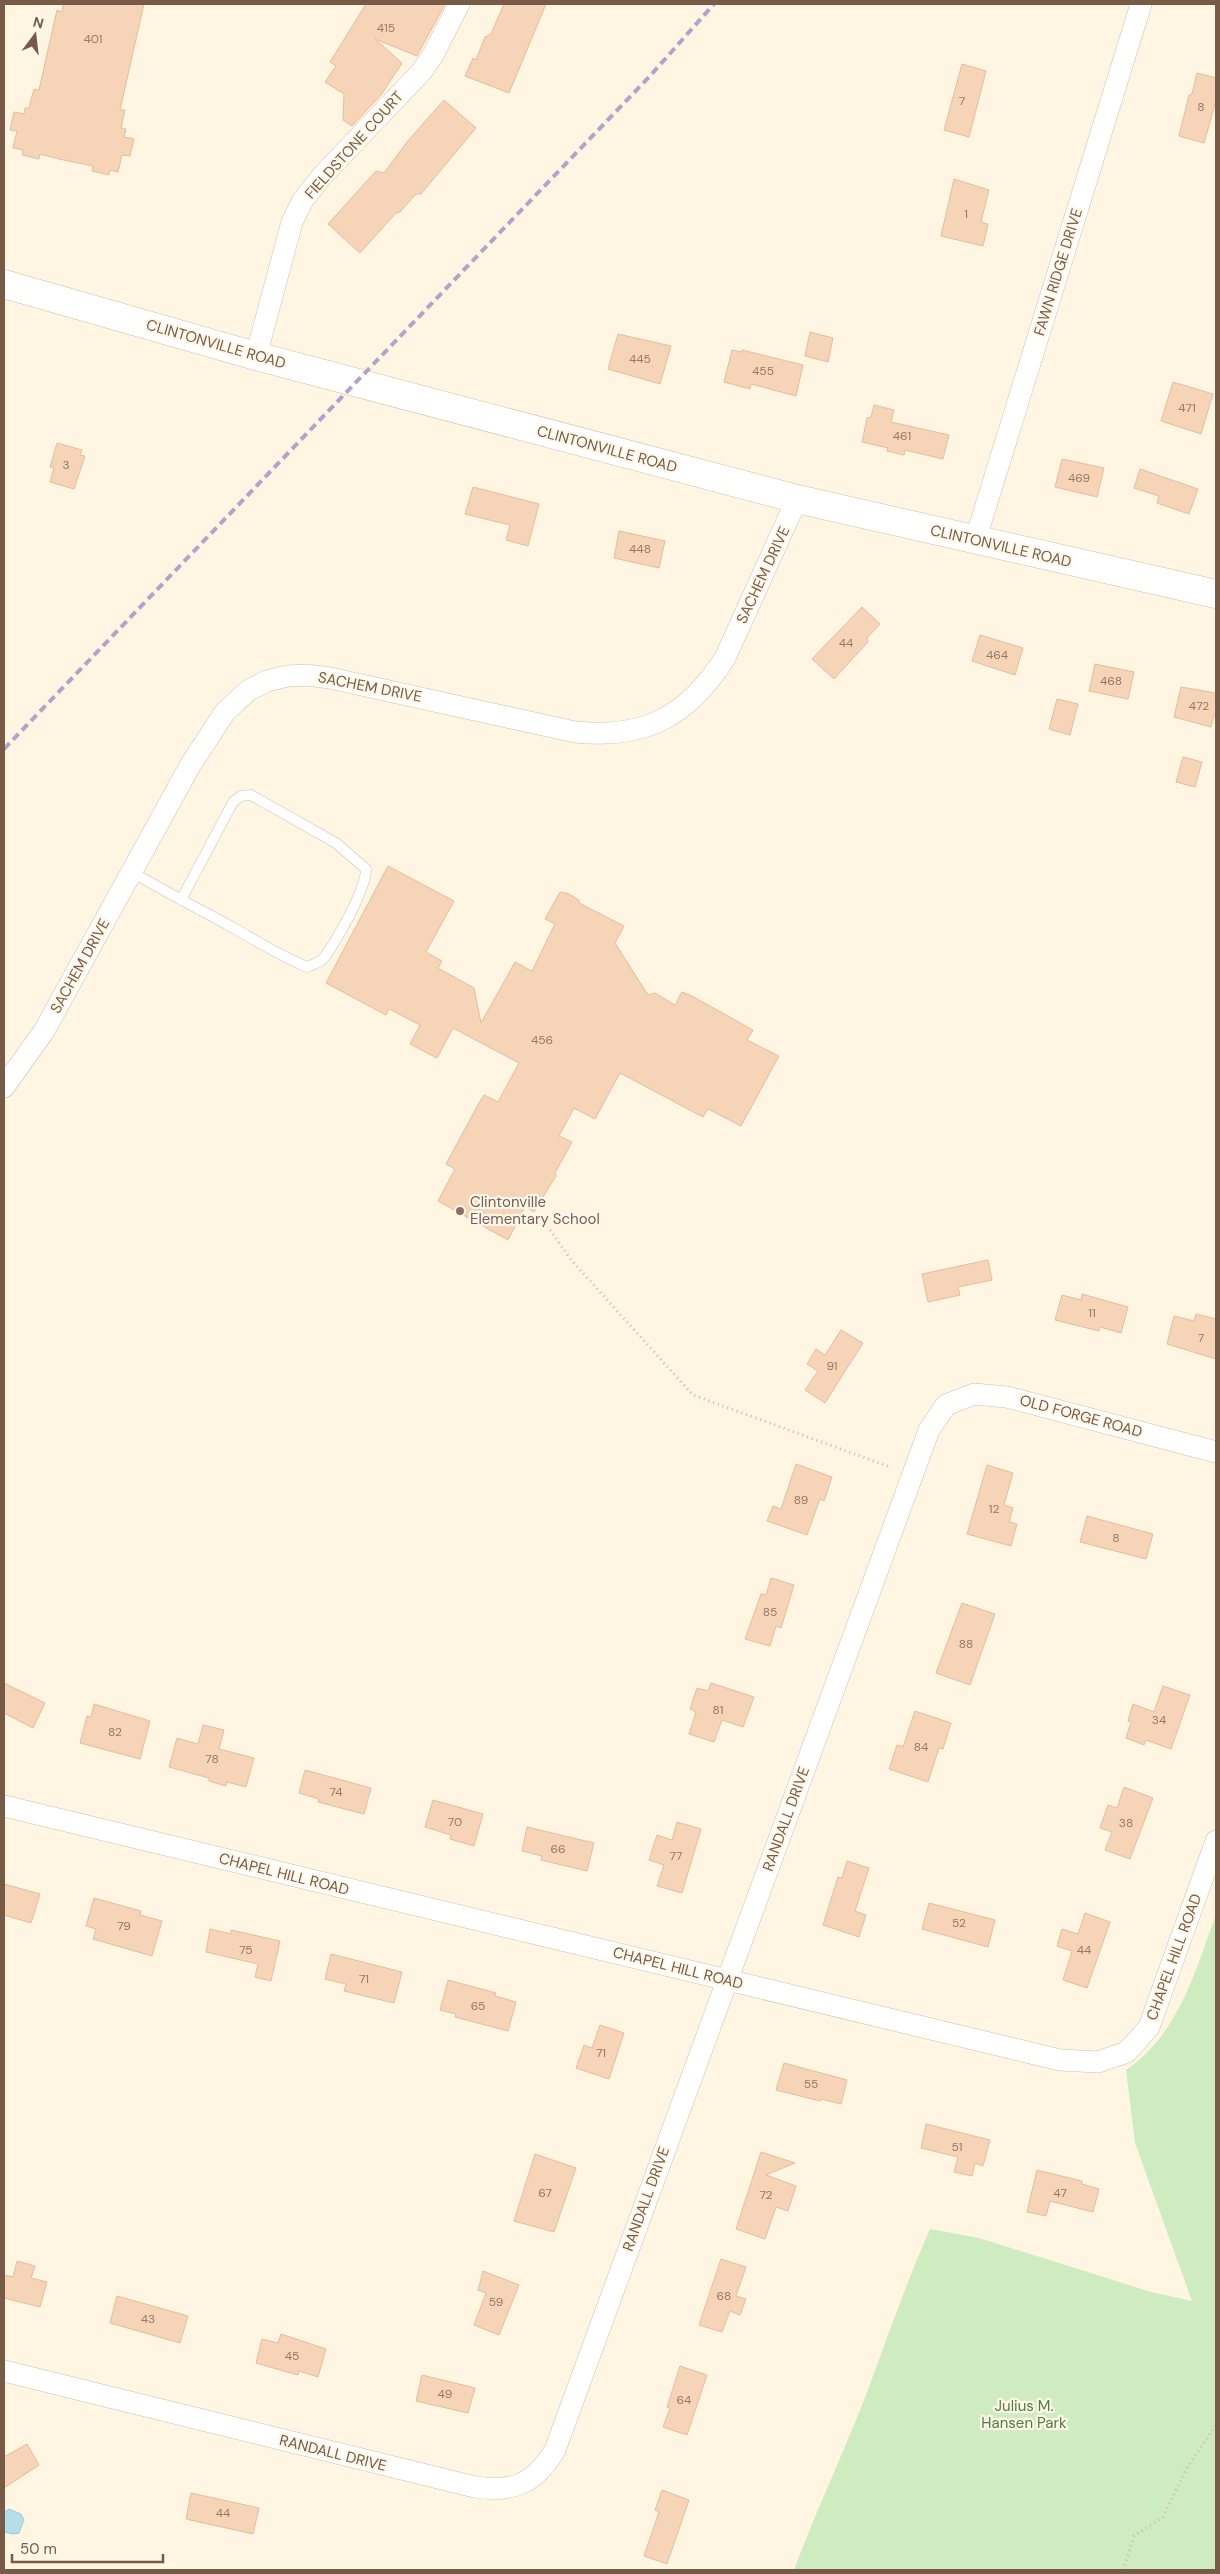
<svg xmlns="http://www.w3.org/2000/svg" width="1220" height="2574" font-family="'DM Sans',sans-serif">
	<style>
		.green { fill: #cfecc0 }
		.water { fill: #b5dee9; stroke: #9bcddb }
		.building { fill: #f5d4b8; stroke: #e9bc97 }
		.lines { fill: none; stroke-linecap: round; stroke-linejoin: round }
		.service-casing { stroke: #d2bfab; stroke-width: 11 }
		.minor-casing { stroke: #d2bfab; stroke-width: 22 }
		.secondary-casing { stroke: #d5bfa8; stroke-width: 29 }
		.path { stroke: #dab79b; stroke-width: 3; stroke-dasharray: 1 4; stroke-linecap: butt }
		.service { stroke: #fff; stroke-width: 10 }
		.minor { stroke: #fff; stroke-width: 21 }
		.secondary { stroke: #fff; stroke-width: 28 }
		.rail { stroke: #b8a0c8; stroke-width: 4; stroke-dasharray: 8 5; stroke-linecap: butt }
		.education-dot { fill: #8d6e63; stroke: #fff8ea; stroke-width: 2 }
		.labels { text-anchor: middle; stroke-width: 4.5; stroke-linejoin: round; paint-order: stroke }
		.number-label { font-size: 12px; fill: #967963 }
		.street-label { font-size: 15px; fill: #775b47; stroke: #fff8ea }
		.education-label { font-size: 15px; fill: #785e54; stroke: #fff8ea; text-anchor: start }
		.park-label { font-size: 15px; fill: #4c7e3e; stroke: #fff8ea }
	</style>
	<rect width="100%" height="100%" fill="#fef5e2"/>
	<path class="green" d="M1216,1914V2570H794C816,2511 843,2454 866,2395C887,2339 906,2283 930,2229L979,2238L1151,2292L1192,2301L1135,2143L1126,2070C1178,2035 1196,1970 1216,1914Z"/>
	<path class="water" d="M9,2509L21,2514L24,2520L19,2533L13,2534L4,2532V2512Z"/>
	<g class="building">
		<path d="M63,4H144L120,110H125L121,128L126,129L124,137L134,139L130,156L122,155L118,172L110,170L109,175L92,171L93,166L59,159L40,154L39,159L22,155L23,150L13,148L17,131L10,130L14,112L24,114L25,108H29L34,89L39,90L57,10L62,12Z"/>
		<path d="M366,4H445L417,56L375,39L402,63L381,95L352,126L343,120L344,94L325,82L336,66L330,62Z"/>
		<path d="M504,4H546L509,93L465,76L473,58L476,60L485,37L491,34Z"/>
		<path d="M962,64L986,71L969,137L944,130Z"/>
		<path d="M1197,73L1216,78V101L1204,143L1179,136L1189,95L1192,94Z"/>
		<path d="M444,100L476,128L421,194H416L400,212L396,213L360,253L328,224L376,171L384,173L407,142Z"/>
		<path d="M954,179L989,190L981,222L988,224L983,246L941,236Z"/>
		<path d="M810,332L833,338L828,362L805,356Z"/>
		<path d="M618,334L671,346L660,384L608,369Z"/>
		<path d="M732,350L742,352V350L803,365L796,396L751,384L750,389L724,382Z"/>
		<path d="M1173,382L1213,394L1201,434L1161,421Z"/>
		<path d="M874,405L894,410L891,422L949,435L943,459L905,450L904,455L887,451L888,448L862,442L867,418L871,417Z"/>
		<path d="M57,443L82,450L80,455L85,456L74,489L50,482L54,468L50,467Z"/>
		<path d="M1062,459L1104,468L1097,497L1055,487Z"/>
		<path d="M1140,469L1198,489L1189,514L1157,503L1159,496L1134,488Z"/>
		<path d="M473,487L539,504L528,546L506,540L510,525L465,514Z"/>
		<path d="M619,531L665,541L659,568L614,558Z"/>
		<path d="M862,607L880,624L867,638L868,642L834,679L812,659Z"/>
		<path d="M980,635L1023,648L1015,675L972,661Z"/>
		<path d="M1095,664L1134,672L1128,699L1089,691Z"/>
		<path d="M1181,687L1216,693V716L1214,715L1211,727L1174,717Z"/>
		<path d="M1057,699L1078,704L1070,735L1049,729Z"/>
		<path d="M1183,757L1202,762L1195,787L1176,782Z"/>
		<path d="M388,866L454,901L426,952L442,961L438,968L474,988L481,1023L515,962L532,971L555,924L545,919L560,892L569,894L579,900V903L624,926L615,943L648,995L655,993L675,1005L682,992L690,995L753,1030L747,1040L779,1056L741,1126L708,1109L703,1117L620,1073L595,1119L574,1108L559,1136L572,1142L555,1173L556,1176L534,1212L525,1207L508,1240L438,1201L455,1169L446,1164L479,1103L484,1095L498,1102L519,1063L453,1028L437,1058L410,1044L420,1025L389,1009L386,1015L326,983Z"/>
		<path d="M988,1260L992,1280L958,1287L960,1295L928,1302L922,1274Z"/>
		<path d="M1082,1294L1128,1307L1121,1333L1100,1327L1099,1331L1055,1320L1062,1295L1081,1300Z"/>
		<path d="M1196,1314L1216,1319V1359L1167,1344L1174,1316L1194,1321Z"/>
		<path d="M841,1330L863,1343L825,1403L805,1390L818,1371L807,1364L816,1349L825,1355Z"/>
		<path d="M796,1464L832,1477L824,1501L820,1499L807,1535L767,1521L773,1506L781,1509Z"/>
		<path d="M987,1465L1013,1473L1004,1505L1013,1508L1009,1522L1017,1524L1011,1546L967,1534Z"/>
		<path d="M1087,1516L1153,1534L1146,1559L1080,1542Z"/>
		<path d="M771,1578L794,1585L781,1628L776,1626L770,1646L745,1639L761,1594L766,1595Z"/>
		<path d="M962,1603L995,1614L970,1685L936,1673Z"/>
		<path d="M4,1683L45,1703L33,1728L4,1713Z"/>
		<path d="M711,1683L754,1697L743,1727L722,1720L714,1742L689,1734L696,1712L690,1709L697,1688L708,1691Z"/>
		<path d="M1163,1686L1190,1695L1171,1749L1146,1740L1144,1745L1126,1738L1131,1722L1128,1721L1133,1704L1154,1712Z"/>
		<path d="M94,1704L150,1721L140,1759L80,1743L87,1716L91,1717Z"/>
		<path d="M915,1711L951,1723L943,1749L939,1748L928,1782L889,1769L897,1745L903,1747Z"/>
		<path d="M203,1725L224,1730L219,1749L254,1758L246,1787L227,1782L226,1786L209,1781V1778L169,1767L177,1738L198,1744Z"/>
		<path d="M305,1770L371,1788L364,1814L318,1802L319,1799L299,1793Z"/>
		<path d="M1124,1787L1153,1798L1130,1859L1105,1850L1112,1832L1100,1828L1108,1805L1117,1808Z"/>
		<path d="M433,1800L483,1814L474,1846L450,1839L451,1835L425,1827Z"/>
		<path d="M677,1822L701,1829L682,1893L657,1886L664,1865L649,1860L657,1835L672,1840Z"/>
		<path d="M527,1827L594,1843L587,1871L541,1860L542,1856L522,1851Z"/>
		<path d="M847,1861L869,1868L855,1911L866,1915L859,1937L823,1925L838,1877L842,1878Z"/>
		<path d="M4,1884L40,1894L31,1923L4,1915Z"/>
		<path d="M94,1898L141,1911L140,1915L162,1921L152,1956L93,1939L96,1929L86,1926Z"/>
		<path d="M929,1903L995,1920L988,1947L922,1929Z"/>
		<path d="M1085,1913L1110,1922L1087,1988L1063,1980L1072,1951L1057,1946L1062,1929L1078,1934Z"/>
		<path d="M210,1929L231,1934V1930L280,1941L271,1981L255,1977L258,1964L206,1952Z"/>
		<path d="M331,1954L402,1972L394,2003L344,1991L346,1984L325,1979Z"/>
		<path d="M448,1980L496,1993L495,1996L516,2002L508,2031L455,2017L456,2014L440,2010Z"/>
		<path d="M600,2025L624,2033L609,2079L576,2068L584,2045L592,2048Z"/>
		<path d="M784,2063L847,2080L841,2104L821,2099L820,2101L776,2090Z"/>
		<path d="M926,2124L990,2140L983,2166L975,2163L972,2176L954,2172L958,2157L921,2148Z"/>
		<path d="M761,2152L795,2163L766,2175L796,2186L788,2211L776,2207L765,2239L736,2229Z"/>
		<path d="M535,2154L576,2168L554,2232L514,2221Z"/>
		<path d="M1037,2170L1082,2181V2184L1099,2189L1093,2212L1050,2201L1046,2216L1027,2212Z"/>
		<path d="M721,2259L746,2267L736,2296L746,2299L740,2315L730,2311L722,2332L699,2325Z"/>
		<path d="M17,2261L35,2266L31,2278L47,2282L40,2307L4,2298V2275L13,2277Z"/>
		<path d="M483,2271L519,2285L499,2335L474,2325L486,2293L478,2290Z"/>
		<path d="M117,2296L188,2316L180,2343L110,2323Z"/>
		<path d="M281,2334L326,2349L318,2377L299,2371L298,2375L256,2363L262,2339L278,2343Z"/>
		<path d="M680,2366L707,2375L687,2435L663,2427L670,2408L667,2407Z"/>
		<path d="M422,2375L475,2388L468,2413L416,2401Z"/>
		<path d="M27,2444L39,2465L4,2488V2457Z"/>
		<path d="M662,2490L689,2500L667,2564L644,2556L659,2512L655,2510Z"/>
		<path d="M191,2493L259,2508L253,2534L186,2519Z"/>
	</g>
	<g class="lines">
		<defs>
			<path id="service" d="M132,872C164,891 197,908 230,926C255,940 280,956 307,967C312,965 321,962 324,958C337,940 366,889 366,869L336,843L251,795L241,796L233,802L181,900"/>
			<g id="minor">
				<path d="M256,356L292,222L303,200L323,175L422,71L433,55L459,4"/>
				<path d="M975,541L1141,4"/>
				<path d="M4,1087L44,1031L191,764L225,712L249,690L267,681L287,676L306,675L330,678L575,732C645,739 687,717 725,658L797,499"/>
				<path d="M4,1806L1060,2060L1098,2062L1127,2052L1149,2027L1216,1841"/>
				<path d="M4,2371L475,2487C514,2493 535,2483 555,2450L929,1430L946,1405L974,1394L1007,1397L1216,1452"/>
			</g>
			<path id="secondary" d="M4,284L256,356L797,499L1216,594"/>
		</defs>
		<use href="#service" class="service-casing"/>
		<use href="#minor" class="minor-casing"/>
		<use href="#secondary" class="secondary-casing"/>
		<g class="path">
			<path d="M550,1230L572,1261L693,1395L890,1467"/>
			<path d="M1123,2570L1134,2536L1163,2517L1188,2466L1216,2425"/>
		</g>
		<use href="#service" class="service"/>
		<use href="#minor" class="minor"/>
		<use href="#secondary" class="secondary"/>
		<path class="rail" d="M4,749L650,76L714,4"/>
	</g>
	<circle class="education-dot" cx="460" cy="1211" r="5"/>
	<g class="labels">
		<g class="number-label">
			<text x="386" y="32">415</text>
			<text x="93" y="43">401</text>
			<text x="962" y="105">7</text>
			<text x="1201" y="111">8</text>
			<text x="966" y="218">1</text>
			<text x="640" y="363">445</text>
			<text x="763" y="375">455</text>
			<text x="1187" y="412">471</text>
			<text x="902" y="440">461</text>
			<text x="66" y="469">3</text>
			<text x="1079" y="482">469</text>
			<text x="640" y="553">448</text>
			<text x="846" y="647">44</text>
			<text x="997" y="659">464</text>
			<text x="1111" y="685">468</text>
			<text x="1199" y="710">472</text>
			<text x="542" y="1044">456</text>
			<text x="1092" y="1317">11</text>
			<text x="1201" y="1342">7</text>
			<text x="832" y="1370">91</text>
			<text x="801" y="1504">89</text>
			<text x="994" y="1513">12</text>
			<text x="1116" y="1542">8</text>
			<text x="770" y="1616">85</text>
			<text x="966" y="1648">88</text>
			<text x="718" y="1714">81</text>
			<text x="1159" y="1724">34</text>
			<text x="115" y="1736">82</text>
			<text x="921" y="1751">84</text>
			<text x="212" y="1763">78</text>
			<text x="336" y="1796">74</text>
			<text x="455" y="1826">70</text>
			<text x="1126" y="1827">38</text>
			<text x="558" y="1853">66</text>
			<text x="676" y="1860">77</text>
			<text x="959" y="1927">52</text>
			<text x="124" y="1930">79</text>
			<text x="246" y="1954">75</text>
			<text x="1084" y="1954">44</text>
			<text x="364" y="1983">71</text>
			<text x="478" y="2010">65</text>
			<text x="601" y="2057">71</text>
			<text x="811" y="2088">55</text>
			<text x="957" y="2151">51</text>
			<text x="545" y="2197">67</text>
			<text x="1060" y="2197">47</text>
			<text x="766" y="2199">72</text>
			<text x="724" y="2300">68</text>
			<text x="496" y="2306">59</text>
			<text x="148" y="2323">43</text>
			<text x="292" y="2360">45</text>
			<text x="445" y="2398">49</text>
			<text x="684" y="2404">64</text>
			<text x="223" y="2517">44</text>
		</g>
		<g class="street-label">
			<text transform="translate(354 145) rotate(-48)" y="5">FIELDSTONE COURT</text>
			<text transform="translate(1058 272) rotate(-73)" y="5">FAWN RIDGE DRIVE</text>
			<text transform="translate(216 344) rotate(16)" y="5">CLINTONVILLE ROAD</text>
			<text transform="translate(607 449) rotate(15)" y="5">CLINTONVILLE ROAD</text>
			<text transform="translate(1001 546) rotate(13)" y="5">CLINTONVILLE ROAD</text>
			<text transform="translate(763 575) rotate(-65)" y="5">SACHEM DRIVE</text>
			<text transform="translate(370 687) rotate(11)" y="5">SACHEM DRIVE</text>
			<text transform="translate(80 966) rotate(-61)" y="5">SACHEM DRIVE</text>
			<text transform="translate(1081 1416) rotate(15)" y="5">OLD FORGE ROAD</text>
			<text transform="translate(786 1819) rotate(-70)" y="5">RANDALL DRIVE</text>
			<text transform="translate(284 1874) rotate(14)" y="5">CHAPEL HILL ROAD</text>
			<text transform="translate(1174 1957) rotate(-70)" y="5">CHAPEL HILL ROAD</text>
			<text transform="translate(678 1968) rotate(14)" y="5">CHAPEL HILL ROAD</text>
			<text transform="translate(646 2199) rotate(-70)" y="5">RANDALL DRIVE</text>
			<text transform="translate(333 2453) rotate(14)" y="5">RANDALL DRIVE</text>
		</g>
		<g class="education-label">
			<text x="470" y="1207">Clintonville<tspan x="470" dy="17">Elementary School</tspan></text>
		</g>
		<g class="park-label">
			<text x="1024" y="2411">Julius M.<tspan x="1024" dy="17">Hansen Park</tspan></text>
		</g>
	</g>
	<rect width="1220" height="2574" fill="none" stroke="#775b47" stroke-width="10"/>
	<g transform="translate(35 35) rotate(15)" stroke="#fff8ea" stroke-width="4" paint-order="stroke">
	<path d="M0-4L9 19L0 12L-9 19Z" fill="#775b47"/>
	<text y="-8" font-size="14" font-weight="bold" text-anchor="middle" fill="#775b47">N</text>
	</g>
	<path d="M12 2554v8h151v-8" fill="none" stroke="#775b47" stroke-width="2.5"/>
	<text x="20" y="2554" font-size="15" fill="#775b47" stroke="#fff8ea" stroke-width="4" paint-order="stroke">50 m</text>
</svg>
